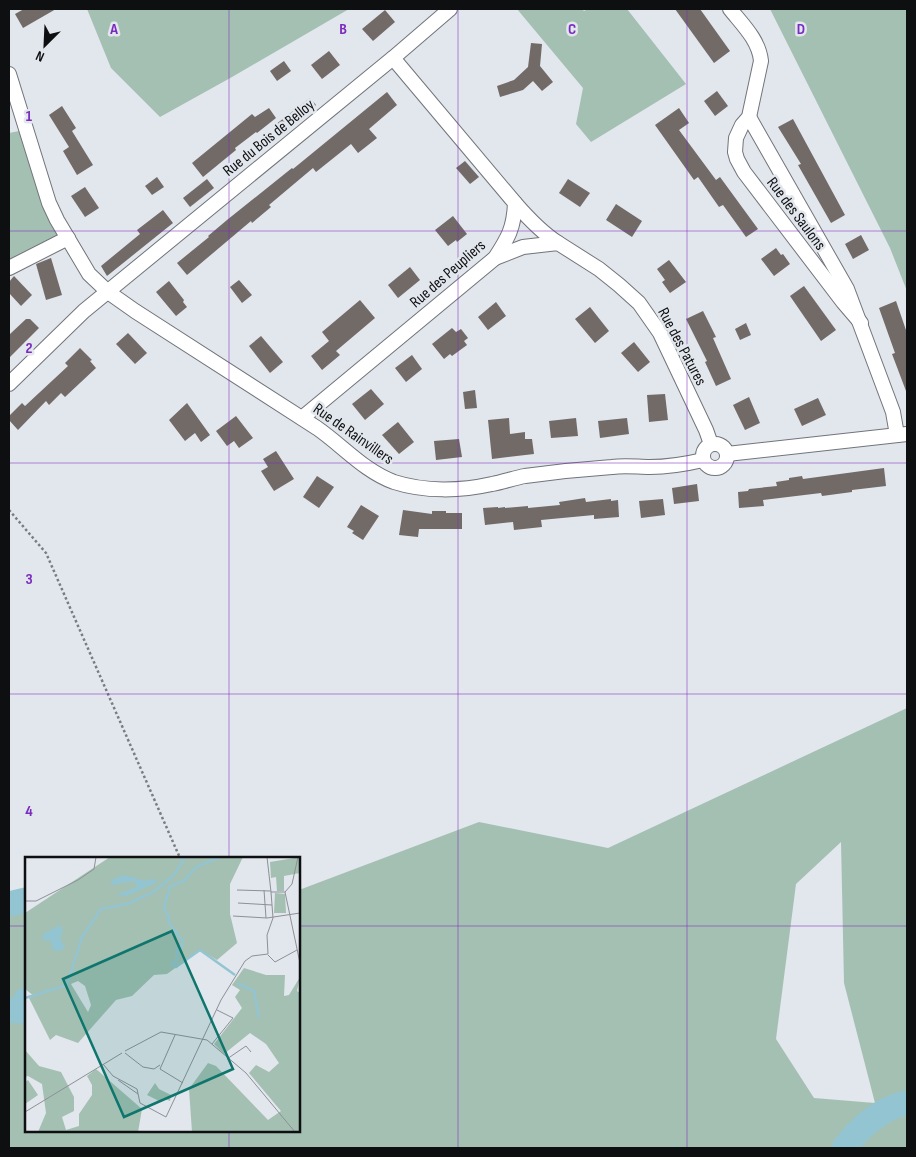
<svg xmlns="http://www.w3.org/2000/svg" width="916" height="1157" font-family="'Sofia Sans Condensed',sans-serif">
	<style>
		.green { fill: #a4c0b2; fill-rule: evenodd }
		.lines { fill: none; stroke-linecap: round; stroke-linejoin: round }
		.river { stroke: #93c4d1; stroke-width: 25 }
		.building { fill: #716a67 }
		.minor-casing { stroke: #71747a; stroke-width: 16 }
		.path { stroke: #797c80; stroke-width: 2.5; stroke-dasharray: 2.5 2.5; stroke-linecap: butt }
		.minor { stroke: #fff; stroke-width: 14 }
		.grid { fill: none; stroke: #7b2cbf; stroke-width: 1; stroke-opacity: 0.55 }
		.labels { text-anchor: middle; stroke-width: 5; stroke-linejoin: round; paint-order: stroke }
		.street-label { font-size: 16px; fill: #0e0f11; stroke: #e2e6ed }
		.inset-river { fill: none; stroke: #93c4d1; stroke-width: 2.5 }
		.inset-road { fill: none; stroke: #8d9095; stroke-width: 1 }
		.view { fill: #0f766e; fill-opacity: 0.15; stroke: #0f766e; stroke-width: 2.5 }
		.inset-edge { fill: none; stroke: #0e0f11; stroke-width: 2.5 }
		.grid-label { font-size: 16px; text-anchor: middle; font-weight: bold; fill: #7b2cbf; stroke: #e2e6ed; stroke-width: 5; stroke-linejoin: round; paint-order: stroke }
	</style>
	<rect width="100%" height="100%" fill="#e2e6ed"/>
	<g class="green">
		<path d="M87,9H349L232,77L160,117L111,68Z"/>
		<path d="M517,9H582L584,11L588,9H627L686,84L591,142L576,124L583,88Z"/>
		<path d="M770,9H907V291L890,248Z"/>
		<path d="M19,131L59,237L9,262V133Z"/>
		<path d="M907,708V1148H9V902L26,898V1131H299V890L479,822L608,848ZM841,842L844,983L875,1103L814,1098L776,1039L796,884Z"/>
	</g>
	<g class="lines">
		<g class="river">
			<path d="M9,904L26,900"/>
			<path d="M9,1010L21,1011L26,1000"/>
			<path d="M844,1148C859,1128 882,1107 907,1103"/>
		</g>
	</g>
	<g class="building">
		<path d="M24,9H56L23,28L15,14Z"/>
		<path d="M675,9H700L730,51L714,63Z"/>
		<path d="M385,10L395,22L373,41L362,29Z"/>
		<path d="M531,43L542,44L540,66L553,82L542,91L533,81L523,90L500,97L497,86L514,80L528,67Z"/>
		<path d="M329,51L340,65L322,79L311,65Z"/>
		<path d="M284,61L291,71L277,81L270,71Z"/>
		<path d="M717,91L728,106L715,116L704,101Z"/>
		<path d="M387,92L397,105L369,129L377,138L358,153L351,144L316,172L313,168L269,205L271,207L252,223L251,221L187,275L177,263L209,237L208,236L227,220L292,168L293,169Z"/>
		<path d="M310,98L316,105L282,134L275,125Z"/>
		<path d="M62,106L76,128L72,131L93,165L77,175L63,151L69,147L49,115Z"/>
		<path d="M269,108L276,118L257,133L256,132L235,148L236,150L203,177L192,163L252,114L255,117Z"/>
		<path d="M679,108L689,123L679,130L716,180L720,177L758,229L746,237L723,205L719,207L698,177L694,180L655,125Z"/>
		<path d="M793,119L845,215L831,223L798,165L801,164L778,127Z"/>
		<path d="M465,161L479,177L470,184L456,168Z"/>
		<path d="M157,177L164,187L152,195L145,186Z"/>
		<path d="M207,179L214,188L190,207L183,198Z"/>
		<path d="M568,179L590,193L580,207L559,193Z"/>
		<path d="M85,187L99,208L85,217L71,196Z"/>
		<path d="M616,204L642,221L632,237L606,220Z"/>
		<path d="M163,210L173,223L107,276L101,266L140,234L137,230Z"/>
		<path d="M453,216L467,234L457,242L456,240L448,246L435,230Z"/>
		<path d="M861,235L869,250L853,259L845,244Z"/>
		<path d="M776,248L781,255L783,254L790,264L774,276L761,259Z"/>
		<path d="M51,258L62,295L46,300L36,264Z"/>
		<path d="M669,260L686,282L670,293L662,282L665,280L657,269Z"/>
		<path d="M410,267L420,280L398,298L388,285Z"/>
		<path d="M14,276L32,295L21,306L9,293V282Z"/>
		<path d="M239,280L252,295L242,303L230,287Z"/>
		<path d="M169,281L184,300L183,302L187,307L176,316L156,292Z"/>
		<path d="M804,286L836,330L821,341L790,296Z"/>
		<path d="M360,300L375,318L336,351L340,355L322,370L311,356L329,341L322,332Z"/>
		<path d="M896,301L907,333V391H906L892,354L895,353L879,308Z"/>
		<path d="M496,302L506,316L488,330L478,317Z"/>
		<path d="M590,307L609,331L595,343L575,319Z"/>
		<path d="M703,311L716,337L713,338L731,379L716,386L705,362L707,361L686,319Z"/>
		<path d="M26,319H30L39,328L9,358V335Z"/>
		<path d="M746,323L751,335L740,340L735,329Z"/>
		<path d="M452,328L456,332L461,329L468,338L464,341L467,345L452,356L450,354L444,359L432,344Z"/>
		<path d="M128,333L147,353L135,364L116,344Z"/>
		<path d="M261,336L283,362L270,373L249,346Z"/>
		<path d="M634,342L650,362L638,372L621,353Z"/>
		<path d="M80,348L92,360L90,361L96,368L65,397L61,393L49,405L46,401L18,430L9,420V416L22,403L25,406L68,366L65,363Z"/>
		<path d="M412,355L422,369L406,382L395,368Z"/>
		<path d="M371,389L384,404L365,420L352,404Z"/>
		<path d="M475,390L477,408L465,409L463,392Z"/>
		<path d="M665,394L668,420L649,422L647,395Z"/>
		<path d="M749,397L760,423L745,430L733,405Z"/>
		<path d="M818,398L826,415L802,426L794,409Z"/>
		<path d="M187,403L210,435L201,442L195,433L185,441L169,420Z"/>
		<path d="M236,416L253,438L239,448L234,441L227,446L216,431Z"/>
		<path d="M509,418L510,434L525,432V439H532L534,454L492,459L488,420Z"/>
		<path d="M576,418L578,436L551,438L549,421Z"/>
		<path d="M627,418L629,434L600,438L598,421Z"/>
		<path d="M398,422L414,442L399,454L382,435Z"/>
		<path d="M459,439L462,457L436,460L434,441Z"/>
		<path d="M276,451L294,479L274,491L261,471L268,467L263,459Z"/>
		<path d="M884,468L886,486L852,490V492L822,496L821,493L763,500L764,506L739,508L738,492L748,491L749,489L777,486L776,482L789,480V478L802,476L803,479Z"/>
		<path d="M317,476L334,487L319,508L303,497Z"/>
		<path d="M697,484L699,501L674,504L672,488Z"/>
		<path d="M585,498L586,502L611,499V501L618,500L619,517L594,519V515L541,520L542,527L514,530L513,522L485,525L483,508L498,507V508L505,507V508L528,506V508L560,505L559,502Z"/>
		<path d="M663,499L665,515L641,518L639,501Z"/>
		<path d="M361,505L379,516L363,540L352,533L354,531L347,527Z"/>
		<path d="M403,510L432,514V511H446V513H462V529H419L418,537L399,535Z"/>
	</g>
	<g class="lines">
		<defs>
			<g id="minor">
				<path d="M730,9C742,24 759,40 761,61L749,117L742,125L736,138L735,152L737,159L744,172L843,302L861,323"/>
				<path d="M9,74L49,203L57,220L89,274L108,292L135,311L317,428C343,446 364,471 394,482C425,492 461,491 492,484C503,482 514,478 525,476C554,472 583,469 612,467C625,465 638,467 650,467C668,467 686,464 703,460"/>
				<path d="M749,117L847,289L893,412L897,435"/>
				<path d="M515,203C528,218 541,232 558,243"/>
				<path d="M495,258L523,247L558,243L599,269L619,285L639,303L660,333L706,430L711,444"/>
				<path d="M9,268L68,238"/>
				<path d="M9,384L84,311L393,58L450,9"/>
				<path d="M302,418L495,258C508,238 514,228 515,203L393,58"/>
				<circle cx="715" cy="456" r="12"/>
				<path d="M727,454L907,434"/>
			</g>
		</defs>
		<use href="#minor" class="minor-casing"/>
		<path class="path" d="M9,510L46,553L180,858"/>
		<use href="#minor" class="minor"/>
	</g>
	<path class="grid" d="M229,9V858M458,9V1148M687,9V1148M9,231H907M9,463H907M9,694H907M9,926H26M299,926H907M229,1131V1148"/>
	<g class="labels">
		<g class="street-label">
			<text transform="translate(268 137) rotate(-39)" y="6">Rue du Bois de Belloy</text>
			<text transform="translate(797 213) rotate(53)" y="6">Rue des Saulons</text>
			<text transform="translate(447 273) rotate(-41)" y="6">Rue des Peupliers</text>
			<text transform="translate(683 346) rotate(62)" y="6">Rue des Patures</text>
			<text transform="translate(354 433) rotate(35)" y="6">Rue de Rainvillers</text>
		</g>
	</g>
	<g transform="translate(25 857)">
		<rect width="275" height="275" fill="#e2e6ed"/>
		<path d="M85,0H218L205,27V57L212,86L192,103L175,93L142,117L129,118L107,139L91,143L53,186L31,178L25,183L4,141L9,139L0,132V56ZM53,124L60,129L66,148L63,155L46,127ZM275,0V16L259,19V34H252L251,20L246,21L245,5ZM250,36L260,37L261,56H249ZM219,111L241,118H260L259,139L264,138L275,120L272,134L275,136V275H167L164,232L183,206L191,209L243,263L256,254L224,216L231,208L244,215L254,206L241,187L225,176L199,197L189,187L217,151L210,140L215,133L207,128ZM0,193L14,209L36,215L49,240V254L37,260L41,273L54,269V257L67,238V228L62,219L71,212L117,252L113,275H13L21,256L17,227L3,219L0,220ZM3,223L13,238L0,247V225ZM130,226L134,232L146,238L145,244L138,241L136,245L122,238Z" fill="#a4c0b2" fill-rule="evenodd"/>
		<path d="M100,18L120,24L128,22L133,25L101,39L91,38L113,29L108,24L87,28L86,23ZM35,68L38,73L35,81L40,90L36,94L28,93L25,83L19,84L17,78Z" fill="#93c4d1"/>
		<path class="inset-river" d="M195,0L171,10L159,24L145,29L139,51L144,60L143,65L157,83V90L152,92V103L147,107L151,110L175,93L210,118M212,126L229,134L234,161M0,141L42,128L57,80L76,52L105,46L130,34L150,17L160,0"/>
		<path class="inset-road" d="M242,0L246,35M212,33L246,34M239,33L241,61M260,35L267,27L273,0M0,44H11L53,23L69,12L71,0M213,46L247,48M208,59L242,61L275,56M248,61L246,35H260L275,106M243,98L250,105L272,93M150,178L135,212L158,226M187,187L208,161L192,153M100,194L136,175L182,183L221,216L270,275M100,196L118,210L129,212L135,208M202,202L221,189L226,195M78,207L88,219M88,219L112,232L115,246L141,260L196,143L220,104L227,99L243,97L242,78L248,61M93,223L113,237M0,255L97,196"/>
		<path class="view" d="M147,74L208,212L99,260L38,122Z"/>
		<rect width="275" height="275" class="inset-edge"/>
	</g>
	<g class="grid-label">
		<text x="114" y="34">A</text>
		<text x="343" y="34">B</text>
		<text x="572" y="34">C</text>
		<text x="801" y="34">D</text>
		<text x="29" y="121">1</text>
		<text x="29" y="353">2</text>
		<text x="29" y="584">3</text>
		<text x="29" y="816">4</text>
	</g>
	<rect width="916" height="1157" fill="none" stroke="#0e0f11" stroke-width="20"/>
	<g transform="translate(45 45) rotate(204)" stroke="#e2e6ed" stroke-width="4" paint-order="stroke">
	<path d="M0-4L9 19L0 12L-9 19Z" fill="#0e0f11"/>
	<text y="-8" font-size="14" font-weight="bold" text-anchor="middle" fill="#0e0f11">N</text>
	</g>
</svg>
